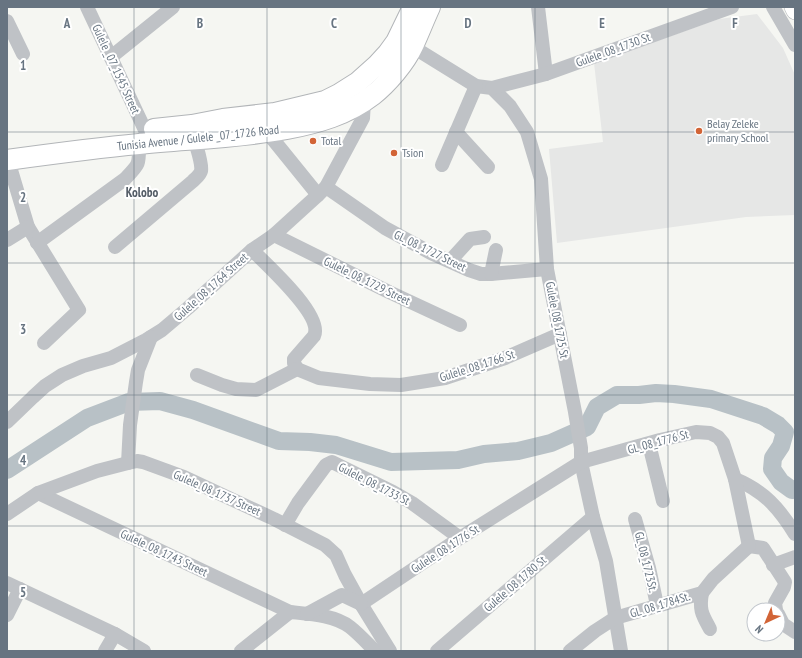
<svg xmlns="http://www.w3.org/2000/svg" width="802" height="658" font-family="'PT Sans Narrow',sans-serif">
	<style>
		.built { fill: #e6e7e6 }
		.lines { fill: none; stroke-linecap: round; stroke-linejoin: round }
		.river { stroke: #b8c1c6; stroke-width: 18 }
		.major-casing { stroke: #b3b6ba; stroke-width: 18 }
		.highway-casing { stroke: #b2b5b8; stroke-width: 22 }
		.minor { stroke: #bfc2c6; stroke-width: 14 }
		.major { stroke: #fff; stroke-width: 17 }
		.highway { stroke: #fff; stroke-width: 20 }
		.grid { fill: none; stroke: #677481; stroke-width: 1; stroke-opacity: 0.55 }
		.poi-dot { fill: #d26436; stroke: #fff; stroke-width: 1.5 }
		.labels { text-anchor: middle; stroke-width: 4; stroke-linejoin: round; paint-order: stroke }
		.street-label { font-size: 12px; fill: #677481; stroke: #fff }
		.poi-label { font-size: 12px; fill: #677481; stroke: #fff; text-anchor: start }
		.neighbourhood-label { font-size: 13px; font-weight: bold; fill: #545d67; stroke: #fff }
		.grid-label { font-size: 13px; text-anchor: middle; font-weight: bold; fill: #677481; stroke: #fff; stroke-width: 4; stroke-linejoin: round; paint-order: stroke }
	</style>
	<rect width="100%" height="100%" fill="#f5f6f2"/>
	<path class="built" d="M757,14L783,48L795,75V215L746,217L557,243L549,149L603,142L594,63L719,19Z"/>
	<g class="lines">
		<path class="river" d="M7,470L87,418L129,402L160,401L193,410L279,441L310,442L336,445L391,462L458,460L484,454L518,451L551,443L587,427L597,407L617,395H639L656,393L674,394L711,399L763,416L778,425L785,432L781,446L773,458L772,469L781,482L792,490L795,489"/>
		<defs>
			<path id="major" d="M793,7L795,11"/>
			<g id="highway">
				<path d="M154,129L192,125L223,119L275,113L325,101L339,94L358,82L377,65L388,53L396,42L413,7"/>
				<path d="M7,160C51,154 95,148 139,144C188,139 238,138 287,129C318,123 347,115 373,95C388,83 405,63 413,46C419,33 424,20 430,7"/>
			</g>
		</defs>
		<use href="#major" class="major-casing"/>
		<use href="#highway" class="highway-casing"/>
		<g class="minor">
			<path d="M87,7L145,130"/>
			<path d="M538,7L546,74"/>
			<path d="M773,7L795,45"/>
			<path d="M7,21L23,54"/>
			<path d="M413,47L476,86L492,88L510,106L527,132L541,179L547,269L575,412L581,448V462L593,517L606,561L621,651"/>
			<path d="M111,57L173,7"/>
			<path d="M492,88L546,74L732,7"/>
			<path d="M267,132L318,195"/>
			<path d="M456,132L488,167"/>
			<path d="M8,160L28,227L79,310L44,343"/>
			<path d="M442,165L476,86"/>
			<path d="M326,187L385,228L431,253L469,270L481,274H491L547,269"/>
			<path d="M274,235L389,292L460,325"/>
			<path d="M7,240L28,227"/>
			<path d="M37,243L125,179C140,163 139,165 139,144"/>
			<path d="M115,247L193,181C196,178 200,175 201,171C203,162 194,142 193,132"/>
			<path d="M252,250C266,264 324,316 314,336L294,359V363L297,369"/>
			<path d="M450,261L470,239L484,237"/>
			<path d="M491,274L496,250"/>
			<path d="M297,369L319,378L370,384L401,385L445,378L505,358L560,334"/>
			<path d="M197,375L222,385L236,389L256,390L297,369"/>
			<path d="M7,422L33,397L45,386L62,375L83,366L111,358L146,340L162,330L188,308L252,250L274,235L318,195L326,187L363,118L364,101L362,94"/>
			<path d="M649,444L663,501"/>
			<path d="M128,463L130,425L136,382L138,370L151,337"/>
			<path d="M735,479C764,491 779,508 795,534"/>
			<path d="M38,493L290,612C310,614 334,615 350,627C359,634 367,643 375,651"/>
			<path d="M7,514L38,493L97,471L128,463L137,461L143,462L184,477L274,519L325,545L336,555L345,575L361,604L390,651"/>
			<path d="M635,519L649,568L657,605"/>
			<path d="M285,525L298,503L326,465L332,462L393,492L412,503L460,538"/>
			<path d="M749,546L763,548L785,582L784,587L775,603L776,610"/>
			<path d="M773,565L795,557"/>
			<path d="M7,583L115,634L144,651"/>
			<path d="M702,593C699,610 702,614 710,629"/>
			<path d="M361,604L460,538L581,462L660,440L696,432L710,433L718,437L723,443L735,479L749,546"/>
			<path d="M307,614L342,595L361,604"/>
			<path d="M778,614L783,624L795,632"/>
			<path d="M7,615L20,589"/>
			<path d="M105,651L115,634"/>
			<path d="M241,651L290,612"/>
			<path d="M437,651L593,517"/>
			<path d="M570,651L595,631L615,618L702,593L713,579L749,546"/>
		</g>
		<use href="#major" class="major"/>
		<use href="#highway" class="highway"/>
	</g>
	<path class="grid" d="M134,7V651M267,7V651M401,7V651M535,7V651M668,7V651M7,132H795M7,263H795M7,395H795M7,526H795"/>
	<g class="poi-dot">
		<circle cx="699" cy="131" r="4"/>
		<circle cx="313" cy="141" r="4"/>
		<circle cx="394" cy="153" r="4"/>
	</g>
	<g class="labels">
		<g class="street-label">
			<text transform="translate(613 50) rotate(-20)" y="4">Gulele_08_1730 St</text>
			<text transform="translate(116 69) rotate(65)" y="4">Gulele _07_1545 Street</text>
			<text transform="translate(198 138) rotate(-6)" y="4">Tunisia Avenue / Gulele _07_1726 Road</text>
			<text transform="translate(430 251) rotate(26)" y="4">GL_08_1727 Street</text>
			<text transform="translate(367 281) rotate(26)" y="4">Gulele_08_1729 Street</text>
			<text transform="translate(211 287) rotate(-42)" y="4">Gulele_08_1764 Street</text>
			<text transform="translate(557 320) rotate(79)" y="4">Gulele_08_1725 St</text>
			<text transform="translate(477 366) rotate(-18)" y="4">Gulele_08_1766 St</text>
			<text transform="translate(658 442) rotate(-15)" y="4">GL_08_1776 St</text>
			<text transform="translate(374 484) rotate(27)" y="4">Gulele_08_1733 St</text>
			<text transform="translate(217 493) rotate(24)" y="4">Gulele_08_1737 Street</text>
			<text transform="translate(445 549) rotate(-33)" y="4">Gulele_08_1776 St</text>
			<text transform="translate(164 553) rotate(25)" y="4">Gulele_08_1743 Street</text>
			<text transform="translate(646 562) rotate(76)" y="4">GL_08_1723St.</text>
			<text transform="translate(515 584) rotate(-41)" y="4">Gulele_08_1780 St</text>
			<text transform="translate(660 605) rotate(-17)" y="4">GL_08_1784St.</text>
		</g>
		<g class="poi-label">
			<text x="707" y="128">Belay Zeleke<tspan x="707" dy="14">primary School</tspan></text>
			<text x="321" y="145">Total</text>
			<text x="402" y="157">Tsion</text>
		</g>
		<g class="neighbourhood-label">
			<text x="142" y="197">Kolobo</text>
		</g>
	</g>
	<g class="grid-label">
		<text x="67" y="28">A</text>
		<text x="200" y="28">B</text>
		<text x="334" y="28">C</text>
		<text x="468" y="28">D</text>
		<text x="602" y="28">E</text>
		<text x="735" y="28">F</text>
		<text x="23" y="70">1</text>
		<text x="23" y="202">2</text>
		<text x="23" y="334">3</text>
		<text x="23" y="465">4</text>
		<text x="23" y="597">5</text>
	</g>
	<rect width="802" height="658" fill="none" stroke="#677481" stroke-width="16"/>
	<g transform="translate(766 622) rotate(224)"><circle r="19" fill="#ffffff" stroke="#c2c7cd"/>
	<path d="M0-3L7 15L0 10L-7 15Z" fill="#d26436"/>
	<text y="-6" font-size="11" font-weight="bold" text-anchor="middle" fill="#677481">N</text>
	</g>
</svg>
